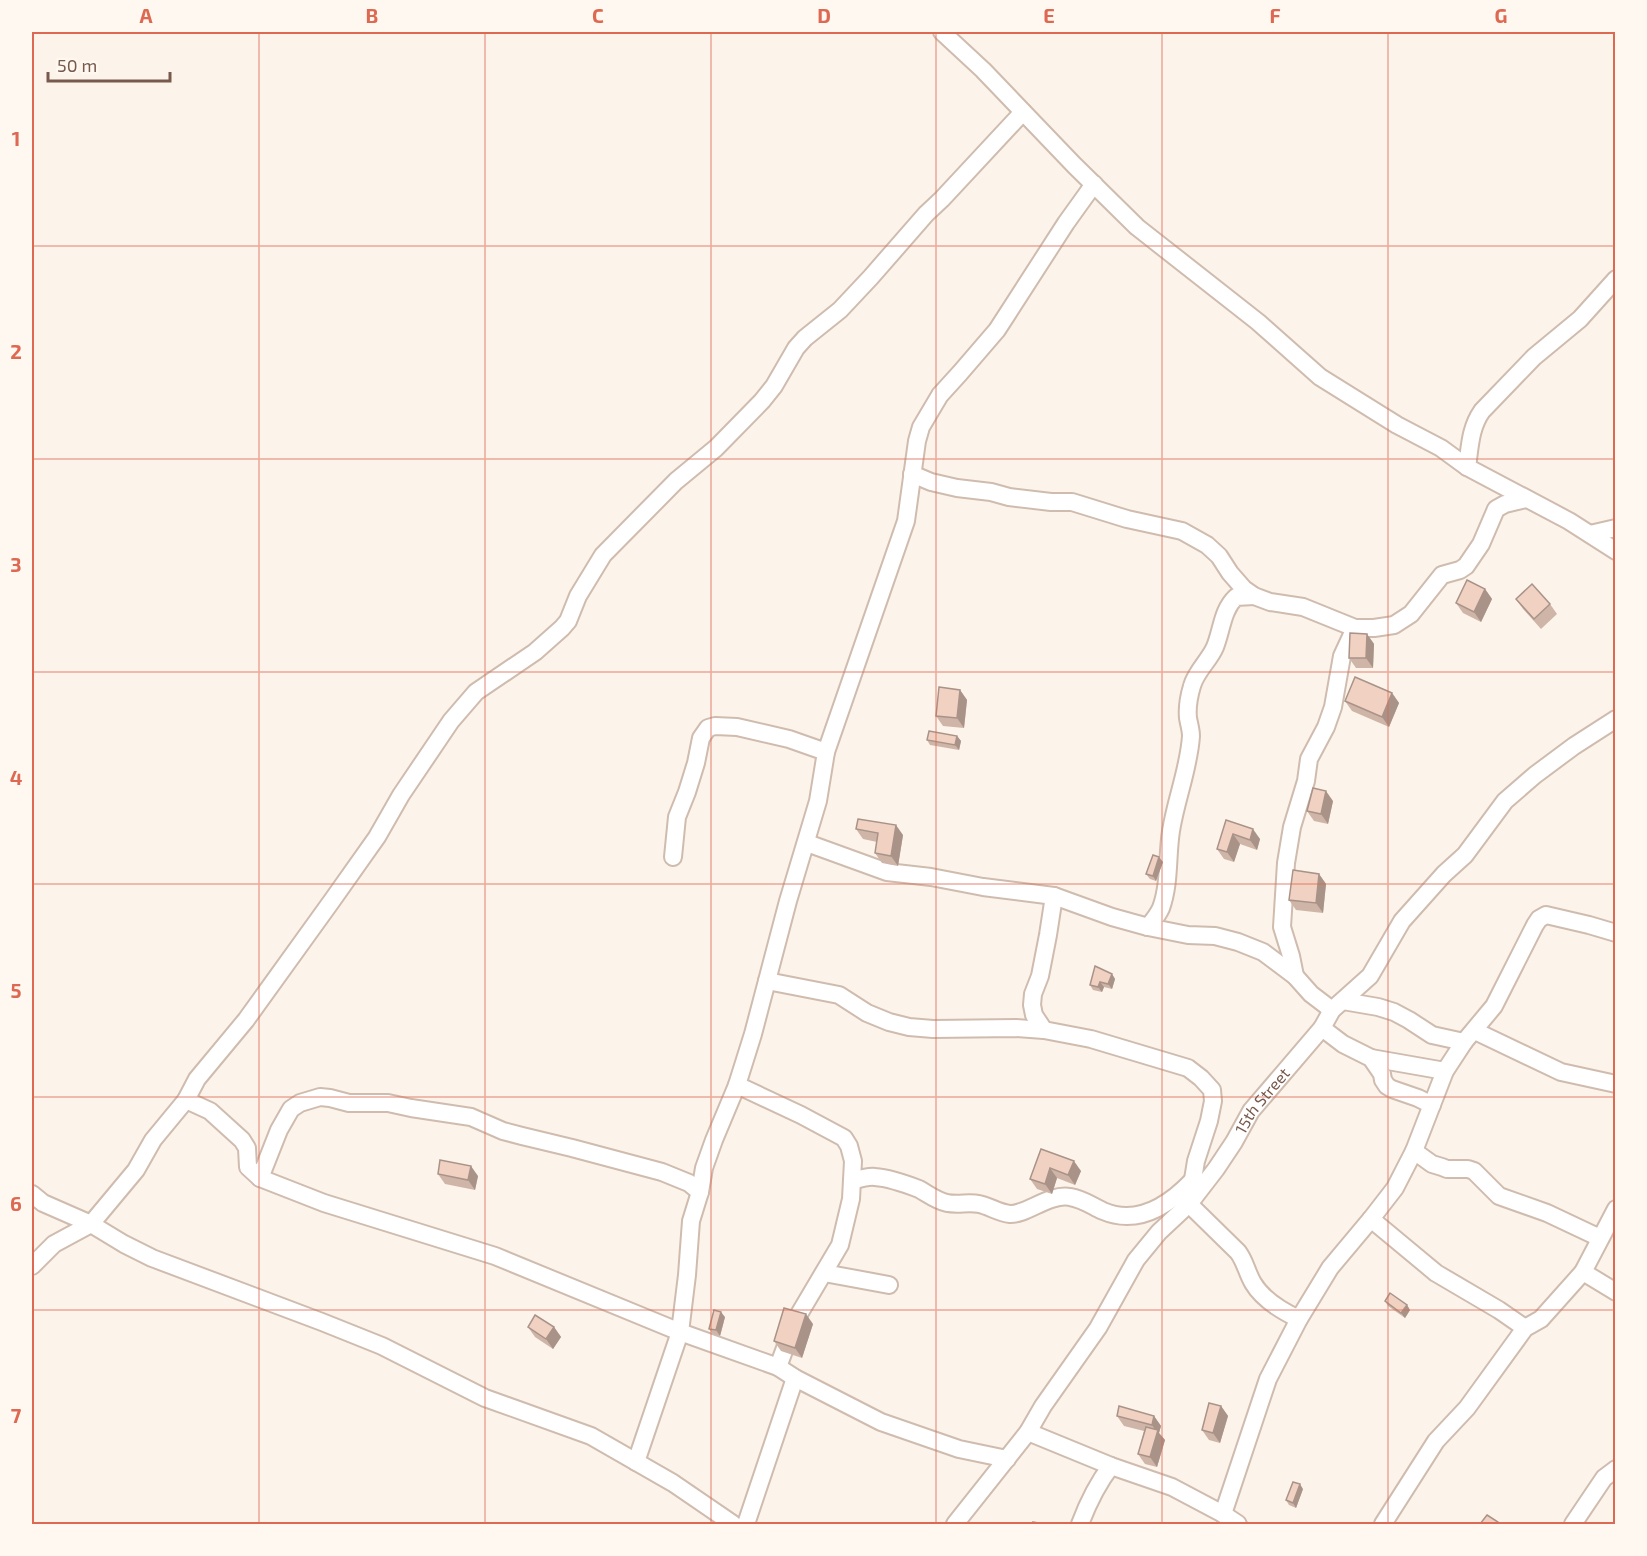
<svg xmlns="http://www.w3.org/2000/svg" width="1647" height="1556" font-family="'Exo 2',sans-serif">
	<style>
		.lines { fill: none; stroke-linecap: round; stroke-linejoin: round }
		.minor-casing { stroke: #cfbcaf; stroke-width: 20 }
		.minor { stroke: #fff; stroke-width: 16 }
		.wall { fill: #cfb5a7 }
		.shaded-wall { fill: #a99388 }
		.building { fill: #f1d2c2; stroke: #a99388; stroke-width: 1.5 }
		.grid { fill: none; stroke: #de6952; stroke-width: 1.5; stroke-opacity: 0.55 }
		.labels { text-anchor: middle; stroke-width: 5; stroke-linejoin: round; paint-order: stroke }
		.street-label { font-size: 16px; fill: #785a4d; stroke: #fff8f1 }
		.neatline { fill: none; stroke: #de6952; stroke-width: 2 }
		.grid-label { font-size: 20px; text-anchor: middle; font-weight: bold; fill: #de6952 }
	</style>
	<rect width="100%" height="100%" fill="#fcf4ea"/>
	<g class="lines">
		<defs>
			<g id="minor">
				<path d="M942,32L983,70L1074,165L1137,227L1258,322L1320,377L1397,425L1441,448L1467,467L1569,521L1616,551"/>
				<path d="M1467,467C1470,447 1470,428 1482,411L1534,357L1580,319L1616,279"/>
				<path d="M912,474L931,482L957,488L991,492L1009,497L1051,502H1072L1127,519L1182,531L1207,545L1219,556L1230,573L1244,589L1254,596L1270,602L1303,607L1355,628H1374L1394,625L1411,614L1442,575L1460,570L1466,566L1481,544L1496,509L1505,504L1526,499"/>
				<path d="M1590,534L1616,528"/>
				<path d="M807,843L887,872L931,877L983,887L1054,896L1112,917L1148,927L1188,935L1215,936L1238,942L1263,952L1295,976L1311,994L1332,1010"/>
				<path d="M673,857L677,817L687,792L696,763L701,738L708,728L715,726L737,727L789,739L826,752"/>
				<path d="M1054,896L1048,935L1040,976L1033,994L1032,1005L1034,1015L1044,1030L1091,1039L1188,1068L1201,1078L1212,1090L1213,1101L1209,1121L1196,1161L1189,1204L1238,1252C1245,1261 1247,1273 1253,1283C1263,1300 1282,1311 1299,1319"/>
				<path d="M1148,927C1153,921 1158,915 1161,908C1170,883 1167,856 1171,831C1176,799 1189,768 1191,736C1191,730 1189,724 1188,718C1187,708 1189,696 1192,686C1196,671 1209,661 1215,647C1222,630 1222,610 1236,597L1254,596"/>
				<path d="M1295,976L1291,956L1282,927L1286,863L1292,827L1306,781L1309,759L1326,727L1333,707L1342,656L1355,628"/>
				<path d="M767,981L839,995L867,1013L889,1022L909,1027L933,1029L1016,1028L1044,1030"/>
				<path d="M1343,1001L1378,1007L1394,1012L1409,1020L1432,1035L1464,1042"/>
				<path d="M1322,1028L1343,1044L1371,1058L1382,1074L1383,1080L1387,1086L1392,1089L1418,1098L1432,1105"/>
				<path d="M1475,1031L1561,1072L1616,1084"/>
				<path d="M1371,1058L1445,1071"/>
				<path d="M737,1085L801,1115L844,1138L849,1146L853,1161L851,1199L840,1245L795,1321L778,1367"/>
				<path d="M186,1100L210,1111L242,1140L247,1148L248,1167L260,1178L324,1203L495,1256L680,1332L778,1367L795,1378L881,1422L959,1449L1007,1459"/>
				<path d="M1414,1151L1432,1164L1442,1167L1447,1169H1468L1474,1171L1499,1196L1547,1213L1600,1238"/>
				<path d="M260,1178L279,1130L291,1109L300,1103L320,1097L330,1098L349,1103H388L411,1108L471,1117L503,1131L522,1136L572,1148L662,1172L689,1183L700,1192"/>
				<path d="M852,1181C859,1179 868,1176 875,1177C889,1178 906,1184 919,1189C928,1194 937,1201 947,1203C958,1205 969,1202 979,1204C989,1206 999,1213 1010,1214C1026,1215 1050,1193 1070,1197C1083,1199 1092,1206 1103,1211C1138,1226 1169,1205 1192,1181"/>
				<path d="M32,1194L43,1203L91,1224L124,1244L152,1258L322,1322L382,1346L485,1398L591,1436L673,1483L733,1524"/>
				<path d="M1371,1219L1436,1273L1499,1310L1525,1328"/>
				<path d="M32,1266L54,1244L91,1224L136,1170L153,1140L186,1100L197,1079L246,1020L331,902L377,837L401,795L451,721L476,692L535,652L562,628L568,621L578,596L603,555L676,481L716,448L762,401L774,386L796,348L805,338L840,310L871,277L926,214L942,199L1023,112"/>
				<path d="M1583,1272L1616,1292"/>
				<path d="M824,1273L889,1285"/>
				<path d="M1028,1432L1111,1466L1172,1487L1223,1514L1238,1524"/>
				<path d="M636,1462L680,1332L687,1275L691,1221L700,1192L704,1168L714,1140L737,1085L753,1034L788,901L818,801L826,752L906,521L917,441L921,427L940,395L960,373L997,330L1066,223L1094,184"/>
				<path d="M1223,1514L1268,1379L1299,1319L1330,1268L1371,1219L1395,1188L1414,1151L1445,1071L1464,1042L1494,1006L1535,925L1539,919L1546,915L1589,925L1616,933"/>
				<path d="M746,1524L795,1378"/>
				<path id="s1" d="M955,1524L1028,1432L1043,1406L1098,1328L1136,1260L1159,1232L1189,1204L1216,1169L1234,1142L1251,1111L1322,1028L1332,1010L1370,976L1402,921L1444,874L1465,855L1505,801L1535,775L1574,746L1616,719"/>
				<path d="M1080,1524C1088,1503 1097,1484 1111,1466"/>
				<path d="M1383,1524L1436,1441L1467,1408L1525,1328L1541,1319L1583,1272L1616,1209"/>
				<path d="M1573,1524L1604,1478L1616,1469"/>
			</g>
		</defs>
		<use href="#minor" class="minor-casing"/>
		<use href="#minor" class="minor"/>
	</g>
	<g class="wall">
		<path d="M1485,589L1492,599L1481,622L1463,613L1456,603Z"/>
		<path d="M1516,599L1550,604L1557,614L1541,629L1523,609Z"/>
		<path d="M1367,634L1374,644L1373,668H1356L1349,658Z"/>
		<path d="M960,690L967,700L964,728L943,726L936,716Z"/>
		<path d="M1392,693L1399,703L1389,727L1352,711L1345,701Z"/>
		<path d="M957,736L961,741L959,750L930,745L927,740Z"/>
		<path d="M1333,801L1328,824L1314,821L1307,811Z"/>
		<path d="M1226,820L1260,839L1257,850L1240,844L1234,862L1224,859L1217,849Z"/>
		<path d="M856,829L903,835L898,866L882,863L875,853L877,842L863,839Z"/>
		<path d="M1163,862L1156,881L1150,879L1146,874Z"/>
		<path d="M1319,874L1326,884L1323,913L1296,910L1289,900Z"/>
		<path d="M1112,974L1115,979L1112,989L1104,987L1102,992L1093,990L1090,985Z"/>
		<path d="M1041,1149L1081,1171L1075,1185L1057,1178L1052,1194L1037,1189L1030,1179Z"/>
		<path d="M438,1174L478,1176L475,1190L445,1184Z"/>
		<path d="M1385,1301L1407,1305L1410,1310L1405,1318L1388,1306Z"/>
		<path d="M725,1317L720,1336L713,1334L709,1329Z"/>
		<path d="M813,1324L802,1358L781,1351L774,1341Z"/>
		<path d="M528,1327H554L561,1337L553,1349L535,1337Z"/>
		<path d="M1221,1406L1228,1416L1220,1443L1209,1440L1202,1430Z"/>
		<path d="M1117,1416H1154L1161,1426L1159,1433L1165,1440L1157,1467L1145,1464L1138,1454L1144,1431L1124,1426Z"/>
		<path d="M1303,1489L1296,1508L1289,1505L1286,1500Z"/>
	</g>
	<g class="shaded-wall">
		<path d="M1485,589L1492,599L1481,622L1474,612Z"/>
		<path d="M1367,634L1374,644L1373,668L1366,658Z"/>
		<path d="M960,690L967,700L964,728L957,718Z"/>
		<path d="M1392,693L1399,703L1389,727L1382,717Z"/>
		<path d="M957,736L961,741L959,750L955,745Z"/>
		<path d="M1326,791L1333,801L1328,824L1321,814Z"/>
		<path d="M896,825L903,835L898,866L891,856Z"/>
		<path d="M1253,829L1260,839L1257,850L1250,840Z"/>
		<path d="M1233,834L1240,844L1234,862L1227,852Z"/>
		<path d="M1159,857L1163,862L1156,881L1153,876Z"/>
		<path d="M1319,874L1326,884L1323,913L1316,903Z"/>
		<path d="M1112,974L1115,979L1112,989L1108,984Z"/>
		<path d="M1100,982L1104,987L1102,992L1098,987Z"/>
		<path d="M1074,1161L1081,1171L1075,1185L1068,1175Z"/>
		<path d="M471,1166L478,1176L475,1190L468,1180Z"/>
		<path d="M1050,1168L1057,1178L1052,1194L1045,1184Z"/>
		<path d="M1407,1305L1410,1310L1405,1318L1401,1313Z"/>
		<path d="M721,1312L725,1317L720,1336L716,1330Z"/>
		<path d="M806,1314L813,1324L802,1358L795,1348Z"/>
		<path d="M554,1327L561,1337L553,1349L546,1339Z"/>
		<path d="M1221,1406L1228,1416L1220,1443L1213,1433Z"/>
		<path d="M1154,1416L1161,1426L1159,1433L1165,1440L1157,1467L1150,1457L1157,1433L1152,1425Z"/>
		<path d="M1300,1484L1303,1489L1296,1508L1293,1503Z"/>
	</g>
	<g class="building">
		<path d="M1467,580L1485,589L1474,612L1456,603Z"/>
		<path d="M1532,584L1550,604L1534,619L1516,599Z"/>
		<path d="M1350,633L1367,634L1366,658H1349Z"/>
		<path d="M1355,677L1392,693L1382,717L1345,701Z"/>
		<path d="M939,687L960,690L957,718L936,716Z"/>
		<path d="M929,731L957,736L955,745L927,740Z"/>
		<path d="M1313,788L1326,791L1321,814L1307,811Z"/>
		<path d="M858,819L896,825L891,856L875,853L878,833L856,829Z"/>
		<path d="M1226,820L1253,829L1250,840L1233,834L1227,852L1217,849Z"/>
		<path d="M1153,855L1159,857L1153,876L1146,874Z"/>
		<path d="M1293,870L1319,874L1316,903L1289,900Z"/>
		<path d="M1095,966L1112,974L1108,984L1100,982L1098,987L1090,985Z"/>
		<path d="M1041,1149L1074,1161L1068,1175L1050,1168L1045,1184L1030,1179Z"/>
		<path d="M440,1160L471,1166L468,1180L438,1174Z"/>
		<path d="M1390,1293L1407,1305L1401,1313L1385,1301Z"/>
		<path d="M784,1308L806,1314L795,1348L774,1341Z"/>
		<path d="M714,1310L721,1312L716,1330L709,1329Z"/>
		<path d="M535,1315L554,1327L546,1339L528,1327Z"/>
		<path d="M1209,1403L1221,1406L1213,1433L1202,1430Z"/>
		<path d="M1119,1406L1154,1416L1152,1425L1117,1416Z"/>
		<path d="M1146,1427L1158,1430L1150,1457L1138,1454Z"/>
		<path d="M1293,1482L1300,1484L1293,1503L1286,1500Z"/>
		<path d="M1487,1515L1498,1522L1497,1524H1480Z"/>
		<path d="M1033,1522L1044,1524H1033Z"/>
	</g>
	<path class="grid" d="M259,32V1524M485,32V1524M711,32V1524M936,32V1524M1162,32V1524M1388,32V1524M32,246H1616M32,459H1616M32,672H1616M32,884H1616M32,1097H1616M32,1310H1616"/>
	<g class="labels">
		<g class="street-label">
			<text dy="6" stroke="none"><textPath href="#s1" startOffset="525">15th Street</textPath></text>
		</g>
	</g>
	<rect width="1647" height="1556" fill="none" stroke="#fff8f1" stroke-width="66"/>
	<path d="M48 72v9h122v-9" fill="none" stroke="#785a4d" stroke-width="3"/>
	<text x="57" y="72" font-size="18" fill="#785a4d" stroke="#fff8f1" stroke-width="4.5" paint-order="stroke">50 m</text>
	<rect x="33" y="33" width="1581" height="1490" class="neatline"/>
	<g class="grid-label">
		<text x="146" y="23">A</text>
		<text x="372" y="23">B</text>
		<text x="598" y="23">C</text>
		<text x="824" y="23">D</text>
		<text x="1049" y="23">E</text>
		<text x="1275" y="23">F</text>
		<text x="1501" y="23">G</text>
		<text x="16" y="146">1</text>
		<text x="16" y="359">2</text>
		<text x="16" y="572">3</text>
		<text x="16" y="785">4</text>
		<text x="16" y="998">5</text>
		<text x="16" y="1211">6</text>
		<text x="16" y="1423">7</text>
	</g>
</svg>
